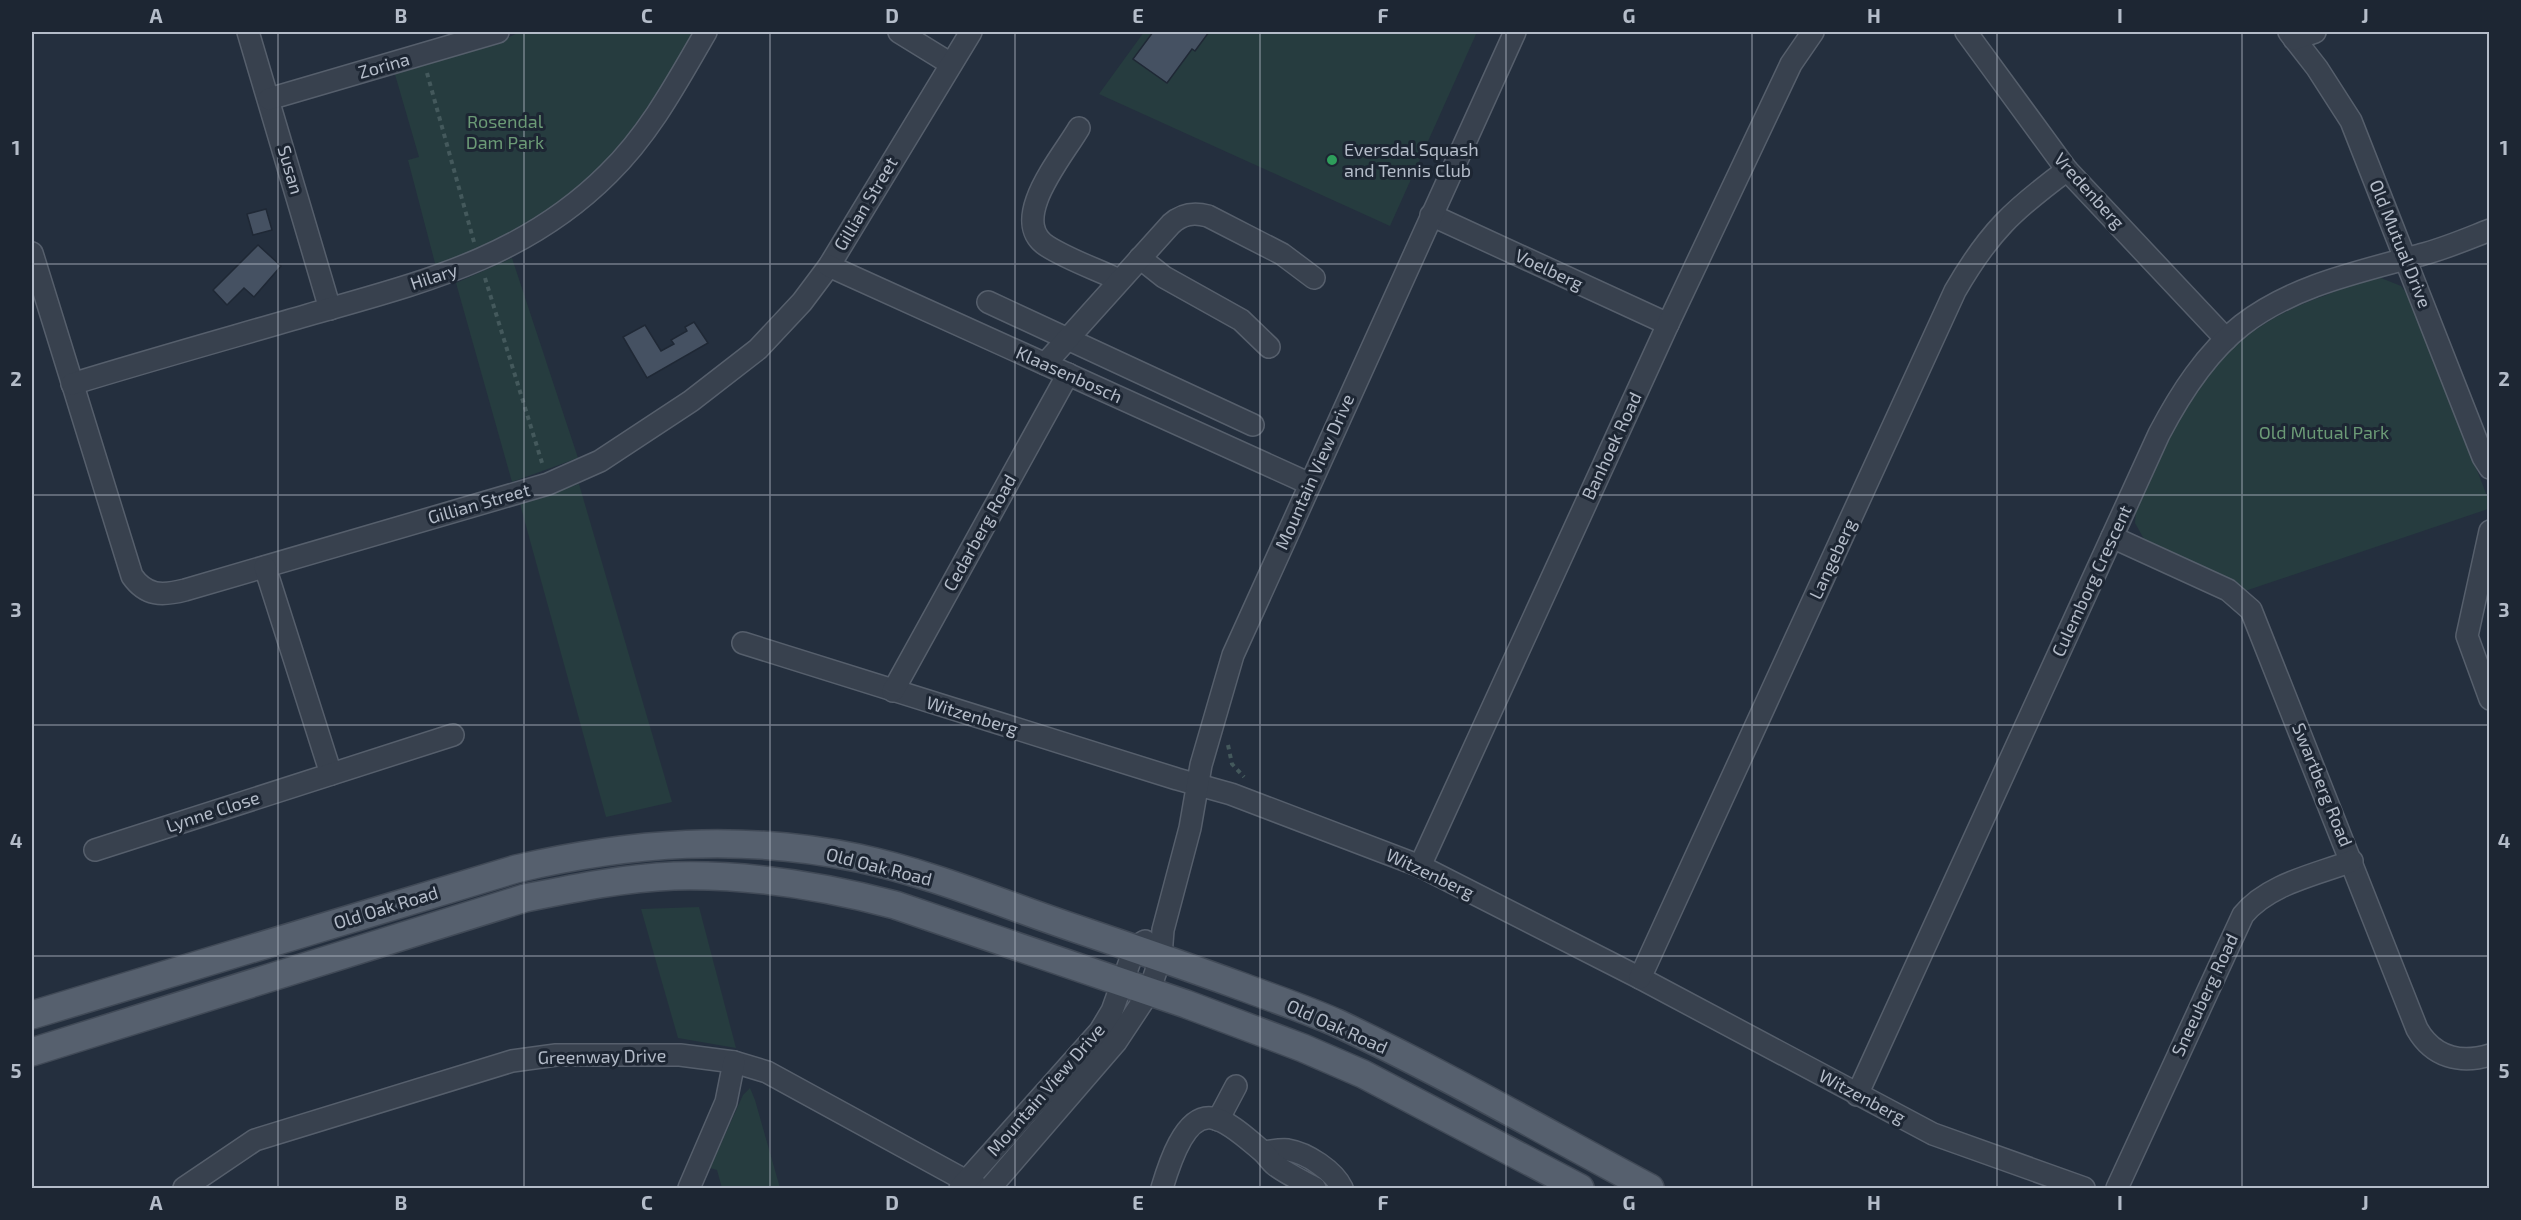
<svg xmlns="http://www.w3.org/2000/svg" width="2521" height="1220" font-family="'Exo 2',sans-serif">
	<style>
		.green { fill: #263c3f }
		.building { fill: #455162; stroke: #1f2835; stroke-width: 1.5 }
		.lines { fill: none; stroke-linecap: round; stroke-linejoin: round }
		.minor-casing { stroke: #565f6c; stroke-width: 24 }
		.major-casing { stroke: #414a57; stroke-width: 30 }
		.path { stroke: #44595c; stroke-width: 4; stroke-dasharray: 4.5 4.5; stroke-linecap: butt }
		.minor { stroke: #38414e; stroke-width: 21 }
		.major { stroke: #56606e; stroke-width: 27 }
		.grid { fill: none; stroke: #b4bcc9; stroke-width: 1.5; stroke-opacity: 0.55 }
		.leisure-dot { fill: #2e9e5b; stroke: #1d2633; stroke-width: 2 }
		.labels { text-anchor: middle; stroke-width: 6; stroke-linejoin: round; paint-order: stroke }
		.street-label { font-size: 18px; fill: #b4bcc9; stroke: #1d2633 }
		.park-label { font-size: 18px; fill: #6b9a76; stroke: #1d2633 }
		.poi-label { font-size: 18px; fill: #b4bcc9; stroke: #1d2633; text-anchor: start }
		.neatline { fill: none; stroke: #b4bcc9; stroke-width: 2 }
		.grid-label { font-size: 20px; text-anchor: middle; font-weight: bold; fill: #b4bcc9 }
	</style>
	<rect width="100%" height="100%" fill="#242f3e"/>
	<g class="green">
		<path d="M520,32H694C650,108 603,183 524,228C497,243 465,254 436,267L408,160L419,157L394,71L505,39Z"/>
		<path d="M1144,32H1477L1390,226L1099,94Z"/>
		<path d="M512,258L578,458L512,482L456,283Z"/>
		<path d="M2381,278L2401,286L2410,298L2487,496L2488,509L2245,591L2144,539L2135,523L2136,509C2182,409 2211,334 2324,296C2342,289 2362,280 2381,278Z"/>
		<path d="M579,484L672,802L606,817L520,504Z"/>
		<path d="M699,907L736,1048L678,1038L641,909Z"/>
		<path d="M750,1088L755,1100L780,1188H722L717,1170L710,1168L743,1095Z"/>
	</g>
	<g class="building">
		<path d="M1153,32H1209L1195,51L1192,49L1167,83L1133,59Z"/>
		<path d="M266,209L272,230L253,235L247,214Z"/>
		<path d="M258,245L281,266L254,297L244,288L227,305L213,290Z"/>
		<path d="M694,322L708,343L647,378L623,337L645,325L661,351L674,344L671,340L687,331L685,327Z"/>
	</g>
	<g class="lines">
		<defs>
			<g id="minor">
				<path d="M248,32L330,309"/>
				<path d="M899,32L951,64"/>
				<path d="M1966,32L2067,170L2226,339"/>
				<path d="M2289,32L2317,68L2351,121L2483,457L2490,468"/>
				<path d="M2294,39L2315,32"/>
				<path d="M269,99L498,32"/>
				<path d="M1079,128C1063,156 1007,220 1047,246C1069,260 1096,269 1119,280"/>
				<path d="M1431,215L1668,324"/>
				<path d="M32,253L132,576C146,596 162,596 185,590L548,484L600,461L691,401L758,349L802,302L829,266L971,32"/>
				<path d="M1140,258L1164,277L1241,320L1269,347"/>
				<path d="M829,266L1310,484"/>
				<path d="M988,302L1253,425"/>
				<path d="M1045,364L1171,224C1182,214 1193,212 1208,216L1282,254L1314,278"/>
				<path d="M72,384C150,360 229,338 308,315C419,283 523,259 608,174C650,133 677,82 706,32"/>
				<path d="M2490,531L2467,636L2490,699"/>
				<path d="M2112,537L2228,590L2251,610L2417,1029C2433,1057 2460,1064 2490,1055"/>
				<path d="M265,567L331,774"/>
				<path d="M743,643L1177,779L1231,794L1420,866L1640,978L1933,1134L2084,1188"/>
				<path d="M893,691L1068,374"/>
				<path d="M95,850L453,735"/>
				<path d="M1420,866L1668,324L1791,64L1813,32"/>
				<path d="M1640,978L1955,291C1989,232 2013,210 2067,170"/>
				<path d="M1857,1095L2159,434C2180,394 2206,353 2242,325C2294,285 2359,272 2420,255C2444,249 2467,239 2490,230"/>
				<path d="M1218,1120L1236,1086"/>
				<path d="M1264,1152C1272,1151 1280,1149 1288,1150C1307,1153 1334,1171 1342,1188"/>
				<path d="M184,1188L255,1140L512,1061L556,1055H680L734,1062L767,1072L979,1188"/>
				<path d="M689,1188L726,1102L734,1062"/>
				<path d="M960,1188L1100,1031L1112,1011L1135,947L1145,941"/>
				<path d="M990,1188L1116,1042L1149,992L1161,956L1163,930L1190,828L1201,765L1233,655L1515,32"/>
				<path d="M1162,1188C1168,1168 1184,1114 1212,1118C1228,1120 1250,1141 1262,1151C1267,1155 1270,1161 1275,1165C1287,1174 1302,1181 1315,1188"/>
				<path d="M2117,1188L2243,915C2268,884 2315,875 2352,861"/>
			</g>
			<g id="major">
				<path d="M32,1015L516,869C631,842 742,834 858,858C933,874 1005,905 1077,929C1133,948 1188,967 1243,987C1275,999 1308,1010 1339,1024C1445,1074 1547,1133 1650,1188"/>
				<path d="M32,1052L525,898C575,888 624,878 674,876C749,874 823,886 895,905L1186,1004L1303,1048L1363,1074L1580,1188"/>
			</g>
		</defs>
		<use href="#minor" class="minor-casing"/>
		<use href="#major" class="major-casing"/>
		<g class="path">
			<path d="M427,73L474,242"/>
			<path d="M485,278L543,466"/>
			<path d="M1228,745L1232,764L1244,777"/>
		</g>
		<use href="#minor" class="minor"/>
		<use href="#major" class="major"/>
	</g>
	<path class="grid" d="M278,32V1188M524,32V1188M770,32V1188M1015,32V1188M1260,32V1188M1506,32V1188M1752,32V1188M1997,32V1188M2242,32V1188M32,264H2490M32,495H2490M32,725H2490M32,956H2490"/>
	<circle class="leisure-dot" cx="1332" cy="160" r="6"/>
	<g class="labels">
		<g class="street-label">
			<text transform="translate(384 66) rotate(-16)" y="6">Zorina</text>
			<text transform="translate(290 170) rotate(74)" y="6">Susan</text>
			<text transform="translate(2089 191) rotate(48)" y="6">Vredenberg</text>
			<text transform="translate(866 204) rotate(-59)" y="6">Gillian Street</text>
			<text transform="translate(2400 244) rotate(68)" y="6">Old Mutual Drive</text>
			<text transform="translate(1549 270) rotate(25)" y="6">Voelberg</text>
			<text transform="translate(434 277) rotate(-18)" y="6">Hilary</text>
			<text transform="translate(1069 375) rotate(24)" y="6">Klaasenbosch</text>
			<text transform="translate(1612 446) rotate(-65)" y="6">Banhoek Road</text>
			<text transform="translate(1315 472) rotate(-66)" y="6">Mountain View Drive</text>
			<text transform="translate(479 504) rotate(-16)" y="6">Gillian Street</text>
			<text transform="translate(980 533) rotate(-61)" y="6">Cedarberg Road</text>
			<text transform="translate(1833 559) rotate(-65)" y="6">Langeberg</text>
			<text transform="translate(2092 581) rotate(-65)" y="6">Culemborg Crescent</text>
			<text transform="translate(972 716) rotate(17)" y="6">Witzenberg</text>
			<text transform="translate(2322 785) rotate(68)" y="6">Swartberg Road</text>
			<text transform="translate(213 812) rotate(-18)" y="6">Lynne Close</text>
			<text transform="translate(879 867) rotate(14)" y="6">Old Oak Road</text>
			<text transform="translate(1430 874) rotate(25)" y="6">Witzenberg</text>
			<text transform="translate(386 908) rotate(-17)" y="6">Old Oak Road</text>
			<text transform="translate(2205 995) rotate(-65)" y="6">Sneeuberg Road</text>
			<text transform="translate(1337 1027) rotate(24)" y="6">Old Oak Road</text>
			<text transform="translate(602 1057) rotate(-1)" y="6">Greenway Drive</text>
			<text transform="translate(1046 1090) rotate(-49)" y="6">Mountain View Drive</text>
			<text transform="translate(1862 1097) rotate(28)" y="6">Witzenberg</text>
		</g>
		<g class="park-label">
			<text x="505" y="128">Rosendal<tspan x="505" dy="21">Dam Park</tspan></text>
			<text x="2324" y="439">Old Mutual Park</text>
		</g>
		<g class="poi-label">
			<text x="1344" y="156">Eversdal Squash<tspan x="1344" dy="21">and Tennis Club</tspan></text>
		</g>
	</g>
	<rect width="2521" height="1220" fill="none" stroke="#1d2633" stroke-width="66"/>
	<rect x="33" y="33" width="2455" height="1154" class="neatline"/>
	<g class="grid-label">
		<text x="156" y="23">A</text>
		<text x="401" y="23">B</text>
		<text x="647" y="23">C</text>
		<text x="892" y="23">D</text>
		<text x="1138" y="23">E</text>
		<text x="1383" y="23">F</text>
		<text x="1629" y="23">G</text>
		<text x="1874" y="23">H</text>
		<text x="2120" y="23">I</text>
		<text x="2365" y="23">J</text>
		<text x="16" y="155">1</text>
		<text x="2504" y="155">1</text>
		<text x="16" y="386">2</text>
		<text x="2504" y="386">2</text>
		<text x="16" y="617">3</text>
		<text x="2504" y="617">3</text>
		<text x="16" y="848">4</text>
		<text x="2504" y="848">4</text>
		<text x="16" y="1078">5</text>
		<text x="2504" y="1078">5</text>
		<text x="156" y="1210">A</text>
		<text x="401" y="1210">B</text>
		<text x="647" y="1210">C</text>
		<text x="892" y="1210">D</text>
		<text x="1138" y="1210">E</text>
		<text x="1383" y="1210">F</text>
		<text x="1629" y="1210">G</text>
		<text x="1874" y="1210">H</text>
		<text x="2120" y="1210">I</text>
		<text x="2365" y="1210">J</text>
	</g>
</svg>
